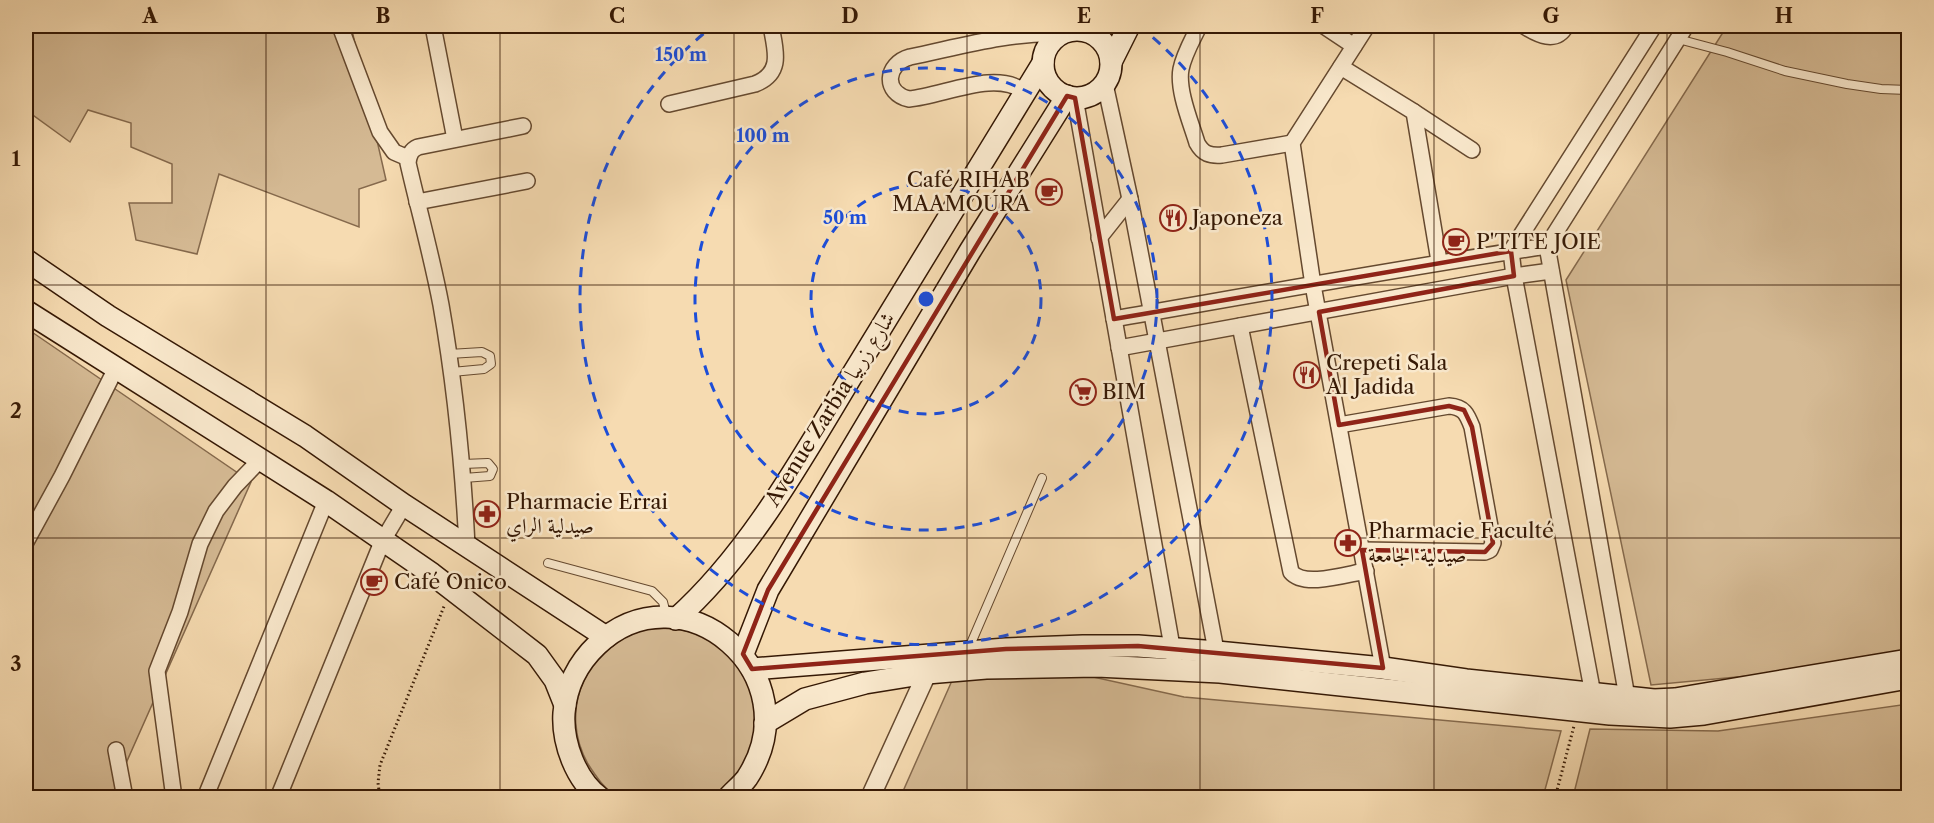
<svg xmlns="http://www.w3.org/2000/svg" width="1934" height="823" font-family="'Libre Caslon Text',Amiri,serif">
	<style>
		.green { fill: #d5ba94; stroke: #85694c; stroke-width: 1.5 }
		.lines { fill: none; stroke-linecap: round; stroke-linejoin: round }
		.service-casing { stroke: #65492f; stroke-width: 10 }
		.minor-casing { stroke: #65492f; stroke-width: 18 }
		.tertiary-casing { stroke: #65492f; stroke-width: 21 }
		.secondary-casing { stroke: #351804; stroke-width: 24 }
		.path { stroke: #351804; stroke-width: 3; stroke-dasharray: 1.5 3; stroke-linecap: butt }
		.service { stroke: #f9e8cc; stroke-width: 8 }
		.minor { stroke: #f9e8cc; stroke-width: 15 }
		.tertiary { stroke: #f9e8cc; stroke-width: 18 }
		.secondary { stroke: #f9e8cc; stroke-width: 21 }
		.marked { fill: none; stroke: #8f2418; stroke-width: 4.5; stroke-linejoin: round }
		.grid { fill: none; stroke: #351804; stroke-width: 1.5; stroke-opacity: 0.55 }
		.ring { fill: none; stroke: #1d4ed8; stroke-width: 3; stroke-dasharray: 10 8 }
		.labels { text-anchor: middle; stroke-width: 5; stroke-linejoin: round; paint-order: stroke }
		.poi-label { font-size: 21px; fill: #351804; stroke: #f9e8cc; text-anchor: start }
		.street-label { font-size: 21px; fill: #351804; stroke: #f9e8cc }
		.centre { fill: #1d4ed8; stroke: #f9e8cc; stroke-width: 3 }
		.ring-label { font-size: 18px; text-anchor: middle; font-weight: bold; fill: #1d4ed8; stroke: #f9e8cc; stroke-width: 5; stroke-linejoin: round; paint-order: stroke }
		.neatline { fill: none; stroke: #351804; stroke-width: 2 }
		.grid-label { font-size: 20px; text-anchor: middle; font-weight: bold; fill: #351804 }
	</style>
	<rect width="100%" height="100%" fill="#f6dbb1"/>
	<filter id="stains"><feTurbulence type="fractalNoise" baseFrequency=".00333" numOctaves="4"/><feColorMatrix values="0 0 0 0 .2 0 0 0 0 .09 0 0 0 0 .02 0 0 0 .5 -.17"/></filter>
	<radialGradient id="worn" r=".72"><stop offset=".6" stop-color="#630" stop-opacity="0"/><stop offset="1" stop-color="#630" stop-opacity=".3"/></radialGradient>
	<g class="green">
		<path d="M26,26H351L386,180L359,189V227L219,174L197,254L136,240L129,203H172V164L131,147V123L88,110L70,142L26,110Z"/>
		<path d="M1727,26H1908V661L1651,685L1566,280Z"/>
		<path d="M26,328L251,482L111,797H26Z"/>
		<path d="M675,628C685,631 697,633 705,637C751,662 767,716 745,762C738,775 723,792 710,797C701,800 687,797 678,797C665,797 629,801 619,797C606,792 595,775 588,764C558,711 585,647 643,630C653,628 665,629 675,628Z"/>
		<path d="M966,649L1184,697L1561,731L1543,797L900,798Z"/>
		<path d="M1908,704V797H1573L1590,729L1718,731Z"/>
	</g>
	<g class="lines">
		<defs>
			<g id="service">
				<path d="M1678,39L1727,52L1785,71L1847,84L1881,89L1908,90"/>
				<path d="M449,354L482,352L490,356L491,364L484,369L452,372"/>
				<path d="M463,464L488,463L493,469L490,476L464,478"/>
				<path d="M548,563L652,591L663,602L666,614"/>
				<path d="M969,648L1042,478"/>
			</g>
			<g id="minor">
				<path d="M340,26L380,132L394,152L408,158"/>
				<path d="M433,26L455,139"/>
				<path d="M1199,26C1193,39 1184,54 1181,69C1177,90 1191,123 1197,143C1203,154 1210,156 1222,155L1292,143"/>
				<path d="M1324,26L1354,46"/>
				<path d="M1367,26L1292,143L1313,285L1383,668"/>
				<path d="M1524,26C1538,35 1556,44 1566,26"/>
				<path d="M1341,67L1414,112L1439,261"/>
				<path d="M1105,84L1130,199L1218,661"/>
				<path d="M1025,92C995,69 944,96 909,99C883,93 885,64 910,57C959,47 1009,32 1060,34"/>
				<path d="M1075,98L1174,658"/>
				<path d="M669,104L755,84C784,73 775,49 771,26"/>
				<path d="M1414,112L1472,150"/>
				<path d="M417,202L527,181"/>
				<path d="M1099,238L1130,199"/>
				<path d="M1114,319C1258,294 1402,268 1547,246"/>
				<path d="M1240,326L1291,572C1304,588 1347,574 1366,571"/>
				<path d="M1119,348L1514,276L1551,271"/>
				<path d="M1339,425L1449,406C1464,407 1467,414 1472,427L1493,543L1490,550L1485,552L1362,550"/>
				<path d="M26,542L62,476L116,368"/>
				<path d="M467,546C463,465 455,385 441,305C432,257 419,211 408,163C409,155 411,150 418,147L523,126"/>
				<path d="M1593,694L1514,276L1511,251L1654,26"/>
				<path d="M1627,697L1547,246L1686,26"/>
				<path d="M116,750L125,798"/>
				<path d="M174,798L157,671L180,612L200,544L216,511L235,486L261,459"/>
				<path d="M205,798L326,501"/>
				<path d="M278,798L382,542L404,505"/>
			</g>
			<path id="tertiary" d="M870,798L927,673"/>
			<g id="secondary">
				<circle cx="1077" cy="64" r="34"/>
				<path d="M1111,62L1129,26"/>
				<path d="M26,260L108,316L305,436L404,505L606,637"/>
				<path d="M26,311L326,501L432,574L537,655L555,680L565,705"/>
				<path d="M676,619C749,554 801,460 851,377C915,272 979,168 1043,63"/>
				<path d="M743,654L768,590L970,251L1067,96"/>
				<path d="M752,669L1006,649L1083,646H1138L1217,652L1383,668L1466,680L1654,700L1675,699L1908,660"/>
				<path d="M765,723L805,699L865,683L927,673L986,668L1097,666L1220,672L1610,714L1670,717L1704,714L1908,678"/>
				<path d="M600,798C576,780 562,743 564,713C566,687 578,663 597,645C683,564 814,675 747,778C742,785 734,791 728,798"/>
			</g>
		</defs>
		<use href="#service" class="service-casing"/>
		<use href="#minor" class="minor-casing"/>
		<use href="#tertiary" class="tertiary-casing"/>
		<use href="#secondary" class="secondary-casing"/>
		<g class="path">
			<path d="M380,798L378,783L380,765L445,604"/>
			<path d="M1555,798L1574,726"/>
		</g>
		<use href="#service" class="service"/>
		<use href="#minor" class="minor"/>
		<use href="#tertiary" class="tertiary"/>
		<use href="#secondary" class="secondary"/>
	</g>
	<path class="marked" d="M1067,96L1075,98L1114,319L1511,251L1514,276L1319,312L1339,425L1449,406L1464,410L1472,427L1493,543L1485,552L1362,550L1383,668L1138,646L1006,649L752,669L743,654L768,590Z"/>
	<path class="grid" d="M266,26V798M500,26V798M734,26V798M967,26V798M1200,26V798M1434,26V798M1667,26V798M26,285H1908M26,538H1908"/>
	<g class="ring">
		<circle cx="926" cy="299" r="115"/>
		<circle cx="926" cy="299" r="231"/>
		<path d="M1139 26A346 346 0 1 1 713 26"/>
	</g>
	<defs>
		<symbol id="cafe-ring" viewBox="-11 -11 22 22"><circle r="9.5" fill="#f9e8cc" stroke="#8f2418" stroke-width="1.5"/><path d="M-5.5-4.5H6V0H3Q3 3.5 0 3.5H-2.5Q-5.5 3.5-5.5 0ZM3-3.2v2h1.7v-2ZM-6 4.5H4V6H-6Z" fill="#8f2418"/></symbol>
		<symbol id="restaurant-ring" viewBox="-11 -11 22 22"><circle r="9.5" fill="#f9e8cc" stroke="#8f2418" stroke-width="1.5"/><path d="M-5-6h1v4h1v-4h1v4h1v-4h1v5L-1.5 .5V6h-2V.5L-5-1ZM5-6V6H3V1.5H1.5Q1.5-4 5-6Z" fill="#8f2418"/></symbol>
		<symbol id="supermarket-ring" viewBox="-11 -11 22 22"><circle r="9.5" fill="#f9e8cc" stroke="#8f2418" stroke-width="1.5"/><path d="M-6-5.5h2.5l.6 2H6L4.5 2H-2.5L-4.4-4H-6ZM-1.5 3.2a1.3 1.3 0 1 0 .1 0ZM3 3.2a1.3 1.3 0 1 0 .1 0Z" fill="#8f2418"/></symbol>
		<symbol id="pharmacy-ring" viewBox="-11 -11 22 22"><circle r="9.5" fill="#f9e8cc" stroke="#8f2418" stroke-width="1.5"/><path d="M-2-6h4v4h4v4h-4v4h-4v-4h-4v-4h4Z" fill="#8f2418"/></symbol>
	</defs>
	<g fill-rule="evenodd">
		<use href="#cafe-ring" x="1034" y="177" width="30" height="30"/>
		<use href="#restaurant-ring" x="1158" y="203" width="30" height="30"/>
		<use href="#cafe-ring" x="1441" y="227" width="30" height="30"/>
		<use href="#restaurant-ring" x="1292" y="360" width="30" height="30"/>
		<use href="#supermarket-ring" x="1068" y="377" width="30" height="30"/>
		<use href="#pharmacy-ring" x="472" y="499" width="30" height="30"/>
		<use href="#pharmacy-ring" x="1333" y="528" width="30" height="30"/>
		<use href="#cafe-ring" x="359" y="567" width="30" height="30"/>
	</g>
	<g class="labels">
		<g class="poi-label">
			<text x="1030" y="187" text-anchor="end">Café RIHAB<tspan x="1030" dy="24">MAAMOURA</tspan></text>
			<text x="1192" y="225">Japoneza</text>
			<text x="1476" y="249">P'TITE JOIE</text>
			<text x="1326" y="370">Crepeti Sala<tspan x="1326" dy="24">Al Jadida</tspan></text>
			<text x="1102" y="399">BIM</text>
			<text x="506" y="509">Pharmacie Errai<tspan x="506" dy="24">صيدلية الراي</tspan></text>
			<text x="1368" y="538">Pharmacie Faculté<tspan x="1368" dy="24">صيدلية الجامعة</tspan></text>
			<text x="394" y="589">Café Onico</text>
		</g>
		<g class="street-label">
			<text transform="translate(830 409) rotate(-58)" y="7">Avenue Zarbia شارع زربيا</text>
		</g>
	</g>
	<circle cx="926" cy="299" r="9" class="centre"/>
	<g class="ring-label">
		<text x="681" y="61">150 m</text>
		<text x="763" y="142">100 m</text>
		<text x="845" y="224">50 m</text>
	</g>
	<rect width="1934" height="823" fill="none" stroke="#f6dbb1" stroke-width="66"/>
	<rect x="33" y="33" width="1868" height="757" class="neatline"/>
	<g class="grid-label">
		<text x="150" y="23">A</text>
		<text x="383" y="23">B</text>
		<text x="617" y="23">C</text>
		<text x="850" y="23">D</text>
		<text x="1084" y="23">E</text>
		<text x="1317" y="23">F</text>
		<text x="1551" y="23">G</text>
		<text x="1784" y="23">H</text>
		<text x="16" y="166">1</text>
		<text x="16" y="418">2</text>
		<text x="16" y="671">3</text>
	</g>
	<rect width="100%" height="100%" filter="url(#stains)"/>
	<rect width="100%" height="100%" fill="url(#worn)"/>
</svg>
